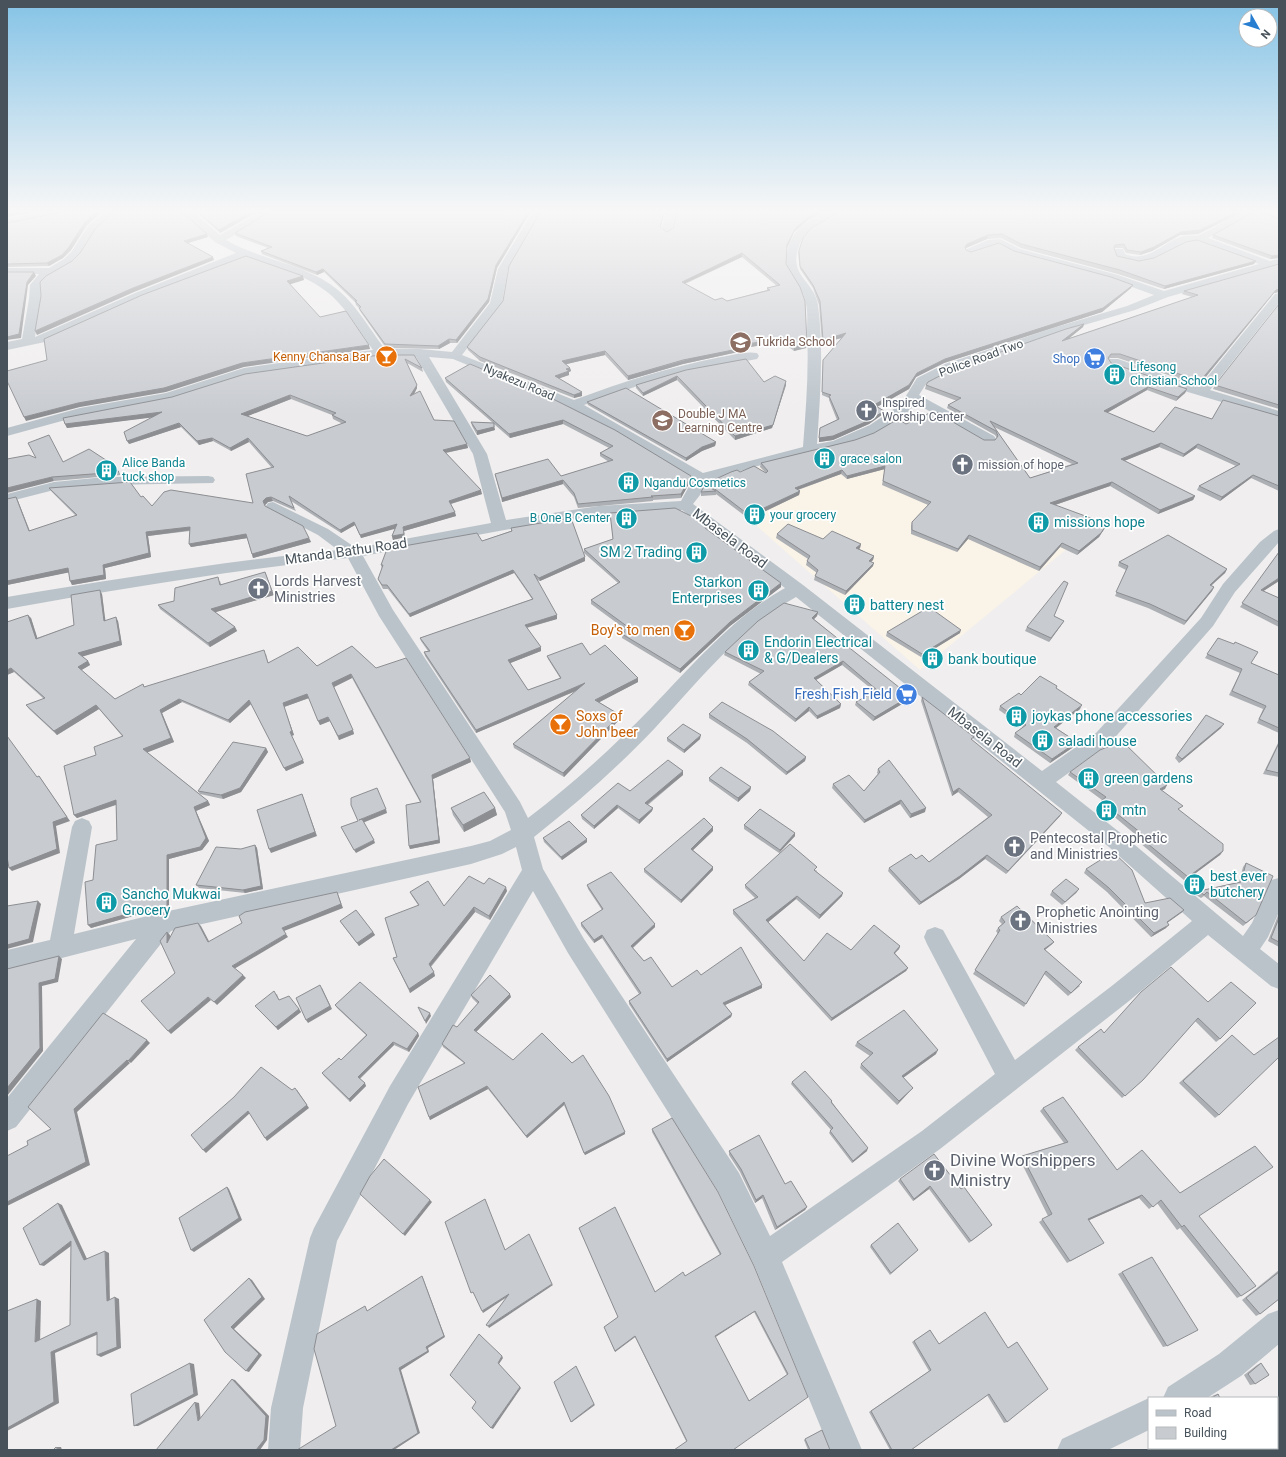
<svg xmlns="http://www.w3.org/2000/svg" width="1286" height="1457" font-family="Roboto,sans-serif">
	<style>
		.commercial { fill: #faf3e8 }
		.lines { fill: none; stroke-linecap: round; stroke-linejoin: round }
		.minor { fill: #bac3ca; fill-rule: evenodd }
		.wall { fill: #acafb3; fill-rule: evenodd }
		.shaded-wall { fill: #8c8e92 }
		.building { fill: #c8cbd0; stroke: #8c8e92; fill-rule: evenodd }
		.labels { text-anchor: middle; stroke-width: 3.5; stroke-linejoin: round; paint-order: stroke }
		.far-education-label { font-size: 12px; fill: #785e54; stroke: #fff; text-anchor: start }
		.far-food-label { font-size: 12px; fill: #c56008; stroke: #fff; text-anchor: end }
		.far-street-label { font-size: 12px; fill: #47525a; stroke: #fff }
		.far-shop-label { font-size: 12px; fill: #366cbe; stroke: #fff; text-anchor: end }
		.far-culture-label { font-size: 12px; fill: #0d838f; stroke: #fff; text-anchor: start }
		.far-worship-label { font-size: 12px; fill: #5b616d; stroke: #fff; text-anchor: start }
		.culture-label { font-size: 14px; fill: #0d838f; stroke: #fff; text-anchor: start }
		.street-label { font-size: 14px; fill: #47525a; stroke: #fff }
		.worship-label { font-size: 14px; fill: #5b616d; stroke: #fff; text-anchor: start }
		.food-label { font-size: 14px; fill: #c56008; stroke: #fff; text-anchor: end }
		.shop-label { font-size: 14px; fill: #366cbe; stroke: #fff; text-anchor: end }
		.near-worship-label { font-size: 17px; fill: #5b616d; stroke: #fff; text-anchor: start }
	</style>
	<rect width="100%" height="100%" fill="#f0eeee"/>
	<path class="commercial" d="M935,418L1080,538L920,670L707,482Z"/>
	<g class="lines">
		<g class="minor">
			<path d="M47,211H68L63,214L7,225V219Z"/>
			<path d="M106,211H117L96,230L80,255L72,263L47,278L40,285L41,299L35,337L135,293L236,253L215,242L181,211H192L220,235L262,211H275L226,240C259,259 299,263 330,284C354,300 368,327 385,349H420L452,352L490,303L498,269L533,211H543L508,269L502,303L462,355L574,400C622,382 670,367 721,357C732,355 746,351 757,353L759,356L757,359L686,372L643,384L584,405L703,473L803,447C806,408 809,370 807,331C807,322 808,313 806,304C803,280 780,280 788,248C794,225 819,211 842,211C830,223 810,222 801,241C785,276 814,279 818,305C824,351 820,398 817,444L833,441L870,425L901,404L917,378L945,364L1056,327L1127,306L1154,295L1110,279L1013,253L998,245H994L971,254L967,253L966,251L967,249L988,240L1000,239L1020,249L1118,275L1164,291L1259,264L1196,242C1185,241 1182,245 1173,250C1156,261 1135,267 1116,258L1114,251L1115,249H1123L1125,254C1146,263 1161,245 1178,238C1185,234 1193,237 1199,235C1230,222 1242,202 1279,215V221L1255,212L1208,238L1270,261L1279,259V265L1168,297L1135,310L1064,331L953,370L926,384L919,395L994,436L996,439L994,442H984L915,403C893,440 819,451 780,460C756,466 731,474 707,481L700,495L693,504L803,585L1042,771L1096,733L1201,618L1223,584L1260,542L1274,531L1279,529V542L1235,592L1213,626L1110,743L1056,782L1123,835L1243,936L1252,923L1271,880L1279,878V912L1268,937L1260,949L1279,964V989L1271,986L1208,935L1129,1001L940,1149L782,1262L862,1450H830L755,1267L719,1193L568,953L533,891L408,1104L337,1241L303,1408L300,1450H268L271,1408L310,1238L314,1228L390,1086L522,870L516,847L502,854L471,864L171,931L16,1127L7,1131V1098L136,939L7,972V950L50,940L72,827L75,821L82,818L89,821L92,827L74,934L164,912L471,846L490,841L511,830L505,812L379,616L348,558C234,570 120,589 7,609V597C117,579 227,561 338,550L318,535L268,509L266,506L268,503L273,502L328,529L356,548L491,523L473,454L416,357H381L246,376L173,399L80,416L7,436V428L80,408L166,393L244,368L373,350C360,332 349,312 332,296C309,275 275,267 246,257L143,297L45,342L7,350V342L22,339L29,299L30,285L39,274H7V268H49L64,259L72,251L88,226ZM429,357L453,359L552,400L616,433L693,479L681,501L599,506L506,520L487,454ZM682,510L785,588C733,617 694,664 652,707C613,747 573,784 528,818L520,802L393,610L363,556L538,524L599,516ZM796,597L1109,847L1192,921L1113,985L1015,1060L943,930L935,927L927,930L924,937L927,944L995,1074L922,1131L770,1236L739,1173L584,939L543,869L534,837C577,803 617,768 655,728C699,681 740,628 796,597Z"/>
			<path d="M666,211H676L671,231L666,234L661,231Z"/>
			<path d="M1279,293V303L1210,390L1279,411V419L1171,387L1110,365L1108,362L1110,359H1118L1199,387L1275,294Z"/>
			<path d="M208,476L213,477L215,480L213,483L105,485L54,490L7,502V494L54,482L105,477Z"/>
			<path d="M1279,1310V1344L1241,1376L1207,1398H1163L1168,1387L1219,1354L1268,1314Z"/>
			<path d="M1149,1398V1430L1108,1450H1057L1062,1439Z"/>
		</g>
	</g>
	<g class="wall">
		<path d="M64,211H103L87,225L71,250L63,258L49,266L7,267V223L62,212Z"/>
		<path d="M195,211H259L220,233Z"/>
		<path d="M271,211H531L497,268L489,302L457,343H450L439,349L386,348L360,311L359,308L356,305L355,302L324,272L317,275L262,254L261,251L268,248L236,236L235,233Z"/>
		<path d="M541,211H665L660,228L667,232L673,228L677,211H830L824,212L808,220L794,232L787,247L786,264L806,348L794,351L782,342L738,349V352L683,364L628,380L605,355L566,364L570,368L571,371L569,372V375L559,378L582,396L574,398L480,361L468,350L467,347L503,301ZM742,257L777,286L767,288V290L727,301L715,300L685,284Z"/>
		<path d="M841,211H1244L1198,234L1180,235L1152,251L1140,255L1126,253L1123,248H1114L1117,256L1139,261L1254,264L1164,289L1118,274L1021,248L1001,238L987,239L966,248V250L971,252L1014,251L1131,288L1102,312L944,363L916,377L909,389L877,407L884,411L883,414L869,424L833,440L819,442L820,428L837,420L829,400V398L822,395L823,360L842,338L822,343L819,305L813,288L800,269L798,253L799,250Z"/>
		<path d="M1270,211H1279V214Z"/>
		<path d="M1213,235L1279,258L1270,259L1212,238Z"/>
		<path d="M1279,264V292L1274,293L1200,384H1195L1118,358H1110L1109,359L1111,363L1187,389L1185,393L1176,401L1147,390L1107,413L1154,432L1212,419L1279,416V491L1251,478L1220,501L1197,490L1199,486L1236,466L1196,448L1183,457L1159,447L1124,461L1195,496L1193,500L1158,514L1110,486L1055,505L1105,528L1099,537L1077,555L1060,547L1039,571L968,539L957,552L911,534V526L912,522L928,505L882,485L885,469L847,479L841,474L798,490L800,491L799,495L749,519L716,494V495L701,496V492L707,486V483L740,472L766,473L760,467L761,463L855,440L906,424L984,440H995L997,438L995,435L947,408L948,405L957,401L925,389L926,385L1084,324L1083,327L1067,339L1192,297L1182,294L1184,291ZM994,427L1028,443L1072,464L1030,478Z"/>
		<path d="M1279,304V409L1213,389L1215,385Z"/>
		<path d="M414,355L422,368L423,372L407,363L417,385V388L414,394L434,420L467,444L468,448L446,453L482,494L451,504L456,516L404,531L405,537L393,540L392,536L395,528L361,538L355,525L341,533L291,501L296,511L273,501L268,502L265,505V506L309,538L311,542L253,558L247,538L191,547L189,544L190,531L148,536L151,557L105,568L106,579L72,585L69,572L7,585V499L16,497L18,501L30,531L76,516L52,492L49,488L141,497L152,506L253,503L272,468L249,442L231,451L213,441L199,445L181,427L129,444L152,417L67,428L65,424ZM291,399L332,415L333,419L343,424L307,436L247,416Z"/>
		<path d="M470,364L691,476V480L681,498L653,500V501L578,508L574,497L563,484L502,502L495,474L561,476L609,462L600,456V453L609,448L563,424L510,438L494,424L495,430L477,435L472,426L471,422L493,423L446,382L445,378Z"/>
		<path d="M686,370L786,385L772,428L735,440L677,380L643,396L636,388V385Z"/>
		<path d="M587,402L716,442L715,446L702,451L686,461L588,405Z"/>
		<path d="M36,458L63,462L119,472L121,475L54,481Z"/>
		<path d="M610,513L706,529L781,583V587L730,626L680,673L622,638L623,631L625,629L591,604V600L618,583L584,553V549L613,539Z"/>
		<path d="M511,528L585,561L540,581L537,580L557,619L527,628L541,651L510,663L528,690L560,678L548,659L547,656L590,655L638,678V682L599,702L620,715V719L564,777L514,748L513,744L576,691L476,733L425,656L424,652L428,651L421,641L420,638L532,599L514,573L410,617L388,589H383L378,579L382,569L381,565L482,541L511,531Z"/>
		<path d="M777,534L823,539L861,544L860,548L859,549L874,556L873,560L871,561L873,566L845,595L814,580L815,576L817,573L806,565L807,561L808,559L776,538Z"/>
		<path d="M1279,552V581L1263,591L1279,598V627L1240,607Z"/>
		<path d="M1119,562L1227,569L1225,573L1211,586L1214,587L1212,591L1184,625L1148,608L1115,596L1126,570L1118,566Z"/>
		<path d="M220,581L221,584L274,595L215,612L235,627L237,631L210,647L160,609L158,605L174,601Z"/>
		<path d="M102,594L105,621H118L122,645L82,656L88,661L90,665L81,670L115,699L145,687L266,654L268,662L317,666L352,646L470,758L471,762L433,779L440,843L410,849L409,846L420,802L352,678L334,687L354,734L339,740L330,721L320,725L309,698L284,707L294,735L291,736L304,763L286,771L251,704L230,723L182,702L162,713L174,742L147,752L208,801L210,805L196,811L209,841L202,850L169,859V909L149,914L147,912L91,928L93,880L117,840L116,805L77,818L74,815L96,755L122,736L99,709L57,735L29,709L26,705L44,699L14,672L7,675L31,618L37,638L74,625Z"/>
		<path d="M818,612L817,616L814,619L909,700L873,721L855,705L856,702L874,691L842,665L816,680L841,704L840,708L817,719L809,711L795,722L748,685L749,682L761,674L724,655L725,652Z"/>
		<path d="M1054,616L1064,621L1062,624L1049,642L1025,631L1027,627Z"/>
		<path d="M887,632L960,633L921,657L886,636Z"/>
		<path d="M1218,638L1251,663L1279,675V733L1257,723L1263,709L1229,695L1240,673L1205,658Z"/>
		<path d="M1057,686L1056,688L1080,709L1056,728L1077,742L1075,746L1050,763L1014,737L1015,733L1023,727L999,710L1000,706L1021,695Z"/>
		<path d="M922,697L1060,816L1006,874L985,859L959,879L919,905L888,871L889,868L916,859L929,862L988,817L958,792L952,796L921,701Z"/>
		<path d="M709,714L806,757L805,761L786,775L747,743L709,718Z"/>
		<path d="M1206,715L1221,728L1179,763L1175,758Z"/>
		<path d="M667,738L700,739L684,753L667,741Z"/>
		<path d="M1279,741V777L1263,774Z"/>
		<path d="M266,748L268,752L241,792L223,799L200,794L198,791Z"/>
		<path d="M878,769L925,812L910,818L900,804L864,823L832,788L833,784L864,791L878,774L877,773Z"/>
		<path d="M1070,772L1165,789L1162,790L1179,810L1223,851L1220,855L1185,881L1140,843L1142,840L1099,804L1102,800L1068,775Z"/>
		<path d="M683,775L648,805L653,808L652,811L639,824L618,808L594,829L582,819L581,815L630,791Z"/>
		<path d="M709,778L751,787L750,791L738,802L709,781Z"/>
		<path d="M451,808H495L497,815L464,832L453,815Z"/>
		<path d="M744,825L795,836L779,853L744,829Z"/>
		<path d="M713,831L693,850L713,867V870L681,903L644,872V869Z"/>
		<path d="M543,838L587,842L562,860L544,842Z"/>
		<path d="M255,845L257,848L263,889L245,893L199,888L196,885Z"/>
		<path d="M1246,863L1253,918L1243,926L1204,896L1201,898L1196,895L1199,891L1239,882L1243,867Z"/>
		<path d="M1086,869L1145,903L1184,910L1181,913L1167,923L1166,928L1151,937L1107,892L1084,873Z"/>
		<path d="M817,870L816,871L842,896L819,919L796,899L768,922L804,961L851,950L900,946L899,949L895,953L908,968L906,971L831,1021L733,914V910L755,898L745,888V885Z"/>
		<path d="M484,884L507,891L490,920L475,912L431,967L435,976L410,993L393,958L397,957L418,905L412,896L410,892L444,906Z"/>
		<path d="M587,885L655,927L633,948L644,961L672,987L701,975L762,988L725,1005L732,1014L731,1017L667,1062L629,1004V1001L639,994L602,938L594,943L581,926V923L602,910L588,889Z"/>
		<path d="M1079,889L1076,893L1062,905L1050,895L1052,891Z"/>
		<path d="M1279,913V947L1268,941Z"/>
		<path d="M1001,917L1054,942L1051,945L1045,950L1080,986L1068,996L1044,974L1024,1007L973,974L998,934L996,931L998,928L1002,924L999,921Z"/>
		<path d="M340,921L373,932L375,935L359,946L342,924Z"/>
		<path d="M1171,967L1220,1039L1216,1042L1195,1021L1143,1080L1122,1098L1075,1050L1078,1047L1104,1033Z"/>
		<path d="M277,994L279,1000L299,1009L301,1012L278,1030L255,1006Z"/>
		<path d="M471,995L511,997L476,1032L513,1060L625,1132V1134L585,1155L564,1105L527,1138L488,1089L430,1120L429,1117L464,1063L443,1047L442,1044L478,1004L472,998Z"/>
		<path d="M335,1005L418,1033L419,1036L409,1052L394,1045L360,1079L366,1086L350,1102L324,1076L322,1073L341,1060L366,1035L337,1008Z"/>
		<path d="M1229,1038L1219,1115L1215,1118L1179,1083Z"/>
		<path d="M857,1042L936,1054L903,1078L913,1088L910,1091L897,1105L860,1068L861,1064L870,1056L855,1046Z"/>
		<path d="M792,1082L832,1102L867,1151L852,1163L829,1133L831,1130L791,1084Z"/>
		<path d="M1043,1108L1117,1170L1199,1216L1241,1296L1237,1298L1180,1228L1177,1230L1157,1203L1149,1209L1139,1198L1089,1220L1101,1245L1067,1263L1039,1222L1048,1216L1019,1158L1022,1156L1064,1143L1040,1111Z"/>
		<path d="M652,1129L808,1397L686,1441L635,1337L615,1352L604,1327L618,1317L579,1228L655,1292L685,1276L720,1255L652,1132ZM754,1312L787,1375L749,1401L715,1337Z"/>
		<path d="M729,1151L807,1207L805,1210L775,1230L762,1198L755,1203L740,1172L729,1155Z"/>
		<path d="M900,1179L961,1189L992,1225L969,1243L929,1189L913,1201L898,1181Z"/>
		<path d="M871,1245L918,1250L890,1275L870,1247Z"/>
		<path d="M1152,1257L1167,1346L1163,1347L1118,1274Z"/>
		<path d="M1279,1270V1299L1260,1314L1256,1316L1242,1300Z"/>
		<path d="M930,1330L938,1344L1008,1348L1017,1342L1007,1422L1004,1423L987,1395L911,1450H890L869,1412L929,1371L912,1342Z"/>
		<path d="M1261,1363L1255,1384L1250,1385L1244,1375L1257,1365Z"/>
		<path d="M1218,1394L1220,1398H1209L1214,1395Z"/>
		<path d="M822,1430L830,1450H808L804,1440Z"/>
		<path d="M1185,1448H1254L1255,1450H1186Z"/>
	</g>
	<g class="shaded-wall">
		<path d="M21,211H38L7,217V214Z"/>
		<path d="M98,211H103L87,225L71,250L63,258L49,266L47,263L85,222Z"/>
		<path d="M252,211H259L220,233L219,230Z"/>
		<path d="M529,211H531L497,268L489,302L457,343L456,340L496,265Z"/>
		<path d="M664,211H665L660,231V227Z"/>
		<path d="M820,211H830L824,212L808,220L794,232L787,248V245L795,229L808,217Z"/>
		<path d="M1239,211H1244L1198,234L1180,235L1152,251L1140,255L1141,252L1181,232Z"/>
		<path d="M207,234L208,237L185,244L184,241Z"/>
		<path d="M988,235L987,239L966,248L965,250V247L967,244Z"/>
		<path d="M742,253V257L681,285L682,282Z"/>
		<path d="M1279,255V258L1270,259L1272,256Z"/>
		<path d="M213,257L214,260L134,292L37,335L35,331L133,288Z"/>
		<path d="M1256,261L1254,264L1164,289L1165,286Z"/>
		<path d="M323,269L324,272L317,275L316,272Z"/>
		<path d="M34,272L36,276L28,285L21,338L7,340V337L27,282Z"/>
		<path d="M303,276L304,280L288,285L287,281Z"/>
		<path d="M1133,285L1131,288L1102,312L944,363L916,377L909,389L873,409L874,405L917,373L945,359Z"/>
		<path d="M1279,289V292L1274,293L1200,384L1201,380L1276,290Z"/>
		<path d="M1084,324L1083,327L1061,345L1062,341Z"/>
		<path d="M846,333L845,337L822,343L823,340Z"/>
		<path d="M782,338V342L738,349V352L683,364L628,380V376L736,346Z"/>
		<path d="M449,339L450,343L439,349L438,346Z"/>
		<path d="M807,344L806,348L794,351V347Z"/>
		<path d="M369,345L370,349L244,367L166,392L80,407L26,421L24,417L78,403L242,363Z"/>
		<path d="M605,351V355L563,365L562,361Z"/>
		<path d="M570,368L571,371L569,372V375L555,380V376L566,369Z"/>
		<path d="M677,376V380L643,396V393Z"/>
		<path d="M786,381V385L772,428L735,440V436Z"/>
		<path d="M417,385V388L411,400L410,396Z"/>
		<path d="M1148,387L1147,390L1103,415L1104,411Z"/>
		<path d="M1187,389L1185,393L1176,401L1178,397Z"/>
		<path d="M582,392V396L574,398V395Z"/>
		<path d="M290,395L291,399L243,418L241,414Z"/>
		<path d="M884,411L883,414L869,424L833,440L819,442V438Z"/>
		<path d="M162,412L164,416L67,428L65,424Z"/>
		<path d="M563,420V424L510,438L509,434Z"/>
		<path d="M179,423L181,427L129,444L127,441Z"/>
		<path d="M494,427L495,430L477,435V431Z"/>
		<path d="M212,438L213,441L199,445L197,441Z"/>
		<path d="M248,438L249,442L231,451L230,448Z"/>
		<path d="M716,442L715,446L702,451L686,461V458L702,447Z"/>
		<path d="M1161,443L1159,447L1119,463L1121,459Z"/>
		<path d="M467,444L468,448L444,453L443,450Z"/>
		<path d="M1198,444L1196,448L1183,457L1184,454Z"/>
		<path d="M885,466V469L847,479V476Z"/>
		<path d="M842,470L841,474L794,491L795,488Z"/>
		<path d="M1253,475L1251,478L1220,501L1222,497Z"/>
		<path d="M691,476V480L681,498V494Z"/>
		<path d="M52,477L54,481L7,493V488Z"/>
		<path d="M563,480V484L502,502V498Z"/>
		<path d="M1112,482L1110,486L1049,507L1050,503Z"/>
		<path d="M481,490L482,494L450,504L449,501Z"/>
		<path d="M800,491L799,495L749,519V515Z"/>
		<path d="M1195,496L1193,500L1158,514L1160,510Z"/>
		<path d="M16,497L18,501L31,535L29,531Z"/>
		<path d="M271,497L273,501L268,502L265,505L263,501L266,498Z"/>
		<path d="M455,512L456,516L404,531L403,527Z"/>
		<path d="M354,522L355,525L341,533L340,530Z"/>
		<path d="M397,524L398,528L361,538L360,535Z"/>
		<path d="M1107,524L1099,537L1077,555L1079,551Z"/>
		<path d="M190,527L192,530L148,536L151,557L105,568L106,579L72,585L70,581L103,565L146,532Z"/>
		<path d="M246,534L248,538L191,547L189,544Z"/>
		<path d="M404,534L405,537L393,540L392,536Z"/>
		<path d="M969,535L968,539L957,552L958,549Z"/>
		<path d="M309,538L311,542L253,558L252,554Z"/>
		<path d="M1062,543L1060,547L1039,571L1040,567Z"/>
		<path d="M861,544L860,548L856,552V548Z"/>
		<path d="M874,556L873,560L869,564V561Z"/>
		<path d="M585,557V561L540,581L539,578Z"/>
		<path d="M874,563L873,566L845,595L846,591Z"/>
		<path d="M68,568L71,572L7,585V581Z"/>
		<path d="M1227,569L1225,573L1207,589L1210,585Z"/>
		<path d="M513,570L514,573L410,617L409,614Z"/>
		<path d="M265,572L274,595L213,613L211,609Z"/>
		<path d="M1279,578V581L1259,594L1261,590Z"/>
		<path d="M781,583V587L730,626L680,673V669L730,622Z"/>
		<path d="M1214,587L1212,591L1184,625L1186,621Z"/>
		<path d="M100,590L102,594L106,625L104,621Z"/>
		<path d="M818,612L817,616L812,621V618Z"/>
		<path d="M28,615L31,618L39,643L36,639Z"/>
		<path d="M557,615V619L525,628V625Z"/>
		<path d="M116,617L118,621L122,645L81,657L78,653Z"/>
		<path d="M1064,621L1062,624L1049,642L1051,638Z"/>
		<path d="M235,627L237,631L210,647L208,643Z"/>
		<path d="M961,630L960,633L921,657L922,654Z"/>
		<path d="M541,647V651L508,664V660Z"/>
		<path d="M88,661L90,665L80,671L78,667Z"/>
		<path d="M843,661L842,665L814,681V678Z"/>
		<path d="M11,668L14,672L7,675V670Z"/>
		<path d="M351,674L352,678L334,687L332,683Z"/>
		<path d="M638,678V682L596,704L595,700Z"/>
		<path d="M585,683V687L476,733V730Z"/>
		<path d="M307,694L309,698L284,707L294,735L291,736L290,732L283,703Z"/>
		<path d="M910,696L909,700L873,721L875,717Z"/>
		<path d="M179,699L182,702L162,713L174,742L146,753L143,749L160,710Z"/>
		<path d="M249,700L251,704L230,723L228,720Z"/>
		<path d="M841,704L840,708L817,719V716Z"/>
		<path d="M96,705L99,709L57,735L54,731Z"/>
		<path d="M1082,705L1080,709L1052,731L1054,727Z"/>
		<path d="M809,707V711L795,722L796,719Z"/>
		<path d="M620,715V719L564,777L563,773Z"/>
		<path d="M328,717L330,721L320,725L318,721Z"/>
		<path d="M1224,724L1221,728L1179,763L1182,759Z"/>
		<path d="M353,730L354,734L339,740L338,736Z"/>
		<path d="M701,735L700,739L684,753V750Z"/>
		<path d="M1077,742L1075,746L1050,763L1052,759Z"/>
		<path d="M266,748L268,752L241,792L223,799L221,795Z"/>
		<path d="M806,757L805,761L786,775L787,772Z"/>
		<path d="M470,758L471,762L433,779L440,843L410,849L409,846L432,775Z"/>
		<path d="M303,760L304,763L286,771L284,768Z"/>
		<path d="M683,771V775L645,806V803Z"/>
		<path d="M39,776L70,821L56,826L60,853L12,871L9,868Z"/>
		<path d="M1167,785L1165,789L1157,792L1160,789Z"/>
		<path d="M751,787L750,791L738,802V798Z"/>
		<path d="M959,788L958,792L952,796L953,792Z"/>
		<path d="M302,794L317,836L271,853L269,849Z"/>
		<path d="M116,800L118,804L77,818L74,815Z"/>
		<path d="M901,800L900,804L864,823L865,820Z"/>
		<path d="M208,801L210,805L196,811L209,841L202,850L169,859V909L149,914L147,912L91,928L88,925L167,855L194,807Z"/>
		<path d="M617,805L618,808L594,829V826Z"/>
		<path d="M495,808L497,815L464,832L463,825Z"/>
		<path d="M653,808L652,811L639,824V820Z"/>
		<path d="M926,808L925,812L910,818L911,814Z"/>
		<path d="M386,809L387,813L360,824L359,820Z"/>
		<path d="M1062,813L1060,816L1006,874L1008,871Z"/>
		<path d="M713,827V831L691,852V849Z"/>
		<path d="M795,833V836L779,853L780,850Z"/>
		<path d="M587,839V842L562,860L561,857Z"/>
		<path d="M374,840L375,843L356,853L354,850Z"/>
		<path d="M255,845L257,848L263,889L245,893L243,890Z"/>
		<path d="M1223,851L1220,855L1185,881L1188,877Z"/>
		<path d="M987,855L985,859L959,879L919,905L921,902Z"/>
		<path d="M713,867V870L681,903V900Z"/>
		<path d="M506,887L507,891L490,920L489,916Z"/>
		<path d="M1079,889L1076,893L1062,905L1065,902Z"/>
		<path d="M337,892L343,908L284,931L282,928Z"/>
		<path d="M843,893L842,896L819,919L820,915Z"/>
		<path d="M797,896L796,899L766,924V920Z"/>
		<path d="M38,901L41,904L33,942L7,949V945Z"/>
		<path d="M474,907L475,912L430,967L429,964Z"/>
		<path d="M1184,910L1181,913L1164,925L1167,922Z"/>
		<path d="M198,923L201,926L211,945L208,942Z"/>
		<path d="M655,924V927L631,949V946Z"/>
		<path d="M1169,925L1166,928L1151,937L1154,933Z"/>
		<path d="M167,932L170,935V946L167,943Z"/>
		<path d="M373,932L375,935L359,946L357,943Z"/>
		<path d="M286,934L288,937L234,969L232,966Z"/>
		<path d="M602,935V938L594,943V940Z"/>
		<path d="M1054,942L1051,945L1042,952L1044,949Z"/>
		<path d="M900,946L899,949L892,956L894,953Z"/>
		<path d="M59,956L62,959L58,982L42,986L43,1051L7,1096V1088L39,983Z"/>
		<path d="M908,968L906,971L831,1021L832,1018Z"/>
		<path d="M434,972L435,976L410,993L409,989Z"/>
		<path d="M243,975L246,978L217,1005L214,1002Z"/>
		<path d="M762,985V988L723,1006V1003Z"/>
		<path d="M322,988L332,1009L308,1023L306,1020Z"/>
		<path d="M510,994L511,997L475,1033L474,1030Z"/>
		<path d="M208,997L211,1000L171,1034L168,1031Z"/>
		<path d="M299,1009L301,1012L278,1030L276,1027Z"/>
		<path d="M430,1013L431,1016L426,1024L425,1021Z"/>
		<path d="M732,1014L731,1017L667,1062V1059Z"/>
		<path d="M418,1033L419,1036L409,1052L407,1049Z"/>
		<path d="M147,1040L150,1043L131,1063L128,1061Z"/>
		<path d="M393,1042L394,1045L359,1079L358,1077Z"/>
		<path d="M938,1050L936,1054L900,1080L902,1076Z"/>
		<path d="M127,1060L130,1063L77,1112L90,1165L7,1206V1202L74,1109Z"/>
		<path d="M365,1083L366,1086L350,1102L349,1099Z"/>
		<path d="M487,1086L488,1089L430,1120L429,1117Z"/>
		<path d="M913,1088L910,1091L897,1105L899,1101Z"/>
		<path d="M297,1090L309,1108L267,1141L265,1138Z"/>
		<path d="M564,1102V1105L527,1138L526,1136Z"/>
		<path d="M248,1111L250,1113L206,1153L203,1150Z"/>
		<path d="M625,1132V1134L585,1155L584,1153Z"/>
		<path d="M868,1148L867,1151L852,1163L853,1161Z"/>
		<path d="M930,1186L929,1189L913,1201L914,1199Z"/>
		<path d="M227,1187L229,1189L242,1220L194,1252L191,1250Z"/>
		<path d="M763,1195L762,1198L755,1203L756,1200Z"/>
		<path d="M1142,1195L1139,1198L1085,1222L1088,1219Z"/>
		<path d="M430,1200L432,1202L405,1236L403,1234Z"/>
		<path d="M58,1203L62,1205L88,1261L84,1260Z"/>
		<path d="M807,1207L805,1210L775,1230L777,1227Z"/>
		<path d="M71,1241L75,1243L44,1266L40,1265Z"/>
		<path d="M105,1251L109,1253L110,1303L107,1301Z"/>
		<path d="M422,1276L423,1278L445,1337L428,1348L429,1352L401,1370L420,1433L394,1450H391L399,1368L426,1347Z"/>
		<path d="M249,1278L252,1280L265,1299L234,1329L262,1355L249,1372L246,1371L231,1327Z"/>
		<path d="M552,1284L553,1285L489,1328L488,1326Z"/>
		<path d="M509,1294L510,1295L483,1313L482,1311Z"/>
		<path d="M115,1297L119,1299L121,1348L101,1357L97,1355Z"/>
		<path d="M37,1299L41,1301L40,1344L35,1342Z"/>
		<path d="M755,1311L754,1312L714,1338L715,1336Z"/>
		<path d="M97,1332L101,1333L55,1353L59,1403L7,1431V1428L51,1352Z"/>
		<path d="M635,1336V1337L615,1352V1351Z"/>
		<path d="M502,1356L503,1358L499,1364L498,1363Z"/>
		<path d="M190,1363L194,1364L198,1395L138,1426H134Z"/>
		<path d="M232,1379L235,1380L269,1416L267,1440L260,1450H256Z"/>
		<path d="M520,1387L521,1388L493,1429L491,1428Z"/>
		<path d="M195,1402L199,1403L201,1422L198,1421Z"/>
		<path d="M594,1404L595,1405L572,1422H571Z"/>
		<path d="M56,1447H61L62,1450H58Z"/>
	</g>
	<g class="building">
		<path d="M7,211H21L7,214Z"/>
		<path d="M64,211H98L85,222L69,247L62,255L47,263L7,264V223L62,212Z"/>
		<path d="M114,211H181L207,234L184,241L213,257L133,288L35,331L41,296L40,282L46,276L72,261L80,253L96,228Z"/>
		<path d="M197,211H252L219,230Z"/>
		<path d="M271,211H529L496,265L488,299L456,340L449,339L438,346L385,344L359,308L361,307L355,301H357L323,269L316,272L261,251L272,247L235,233Z"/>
		<path d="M541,211H664L660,227L667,232L673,228L677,211H820L808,217L795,229L787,245L786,264L800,287L805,301L807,344L794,347L782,338L736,346L738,349L683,360L628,376L605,351L562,361L570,368L566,369L569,371L555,376L582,392L574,395L480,357L467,347L503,301L509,266ZM742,253L780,285L767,288L770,290L727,301L722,298L715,300L682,282Z"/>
		<path d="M841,211H1239L1200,230L1181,232L1154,247L1141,252L1127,250L1124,244L1115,245L1114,248L1117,256L1139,261L1154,258L1186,242L1197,240L1256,261L1165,286L1120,270L1021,244L1002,234L988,235L967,244L965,247L966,250L971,252L999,243L1014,251L1111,277L1133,285L1103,308L945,359L917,373L909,385L874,405L884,411L870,420L833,436L819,438L820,428L839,419L829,396L831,395L822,392L823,360L846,333L823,340L820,301L813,285L800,266L799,250L803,238L811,228Z"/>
		<path d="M1255,211H1259L1279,219V255L1272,256L1213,235Z"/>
		<path d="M246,256L303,276L287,281L320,317L346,311L369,345L242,363L164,388L78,403L24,417L7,381V371L47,360L44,339L142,295Z"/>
		<path d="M1279,264V289L1276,290L1201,380H1197L1120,354H1111L1108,358L1111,363L1187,389L1178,397L1148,387L1104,411L1154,432L1175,407L1212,419L1223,400L1279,416V486L1253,475L1222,497L1199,486L1240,464L1198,444L1184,454L1161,443L1121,459L1195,496L1160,510L1112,482L1050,503L1107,524L1101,533L1079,551L1062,543L1040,567L969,535L958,549L912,530V522L931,502L883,481L885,466L847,476L842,470L795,488L800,491L749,515L707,483L731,472L737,470L740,472L754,466L766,473L768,471L761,463L855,440L874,433L898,419L906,424L934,411L984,440H995L998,436L996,431L948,405L961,398L926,385L928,382L955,368L1066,329L1084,324L1062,341L1198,295L1184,291ZM990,421L1078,463L1030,478Z"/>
		<path d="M7,272H34L27,282L19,334L7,337Z"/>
		<path d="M1279,304V405L1215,385Z"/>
		<path d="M380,355H414L422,368L405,359L417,385L410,396L420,391L434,420L454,421L467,444L443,450L481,490L449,501L455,512L403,527L404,534L392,536L397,524L360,535L354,522L340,530L289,496L294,508L271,497L266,498L263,501L265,506L303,526L309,538L252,554L246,534L189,544L190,527L146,532L149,553L103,565L104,575L70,581L68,568L7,581V499L16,497L29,531L77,515L49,488L130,482L141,497L143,496L152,506L164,492L171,490L253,503L246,474L274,467L248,438L230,448L212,438L197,441L179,423L127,441L124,432L162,412L65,424L63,418L172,397L245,374ZM290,395L336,413L332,415L346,422L307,436L241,414Z"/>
		<path d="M746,359L764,382L775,376L786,381L773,425L735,436L677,376L643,393L636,385L686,370Z"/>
		<path d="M470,364L551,398L615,430L691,476L681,494L651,496L653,497L578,504L574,493L563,480L502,498L495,474L548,459L561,476L613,460L600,453L613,446L563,420L509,434L445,378Z"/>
		<path d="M626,388L716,442L702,447L686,458L587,402Z"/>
		<path d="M471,422L494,423V427L477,431Z"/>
		<path d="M49,435L63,462L89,449L112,464L119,472L52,477L7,488V459L29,455L36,458L28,443Z"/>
		<path d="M705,485L716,491L701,492Z"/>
		<path d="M675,508L695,518L706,526L705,528L781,583L730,622L680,669L622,634L625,632L623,631L628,627L591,600L620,582L584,549L613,539L610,513Z"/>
		<path d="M571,518L585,557L539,578L534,574L557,615L525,625L541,647L508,660L528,690L561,678L547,656L582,643L590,655L605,645L638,678L595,700L620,715L563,773L513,744L585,683L476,730L424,652L430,651L420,638L533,599L513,570L409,614L387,585H382L378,579L383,565H381L387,549L477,533L482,541L512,531L511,528Z"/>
		<path d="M788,524L823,539L832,531L861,544L856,548L874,556L869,561L874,563L846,591L815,576L818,570L807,561L810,556L777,534Z"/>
		<path d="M1168,535L1227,569L1210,585L1214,587L1186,621L1150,604L1116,592L1128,566L1119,562Z"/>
		<path d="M1279,552V578L1261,590L1279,598V622L1242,603Z"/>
		<path d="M265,572L272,591L211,609L235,627L208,643L158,605L174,601L175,588L218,577L220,585Z"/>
		<path d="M1064,581L1068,583L1054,616L1064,621L1051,638L1027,627Z"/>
		<path d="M100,590L104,621L116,617L120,641L78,653L88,661L78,667L115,699L143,684L144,687L264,650L268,663L298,647L317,666L352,646L376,668L406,658L470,758L432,775L439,840L409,846L406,805L421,802L351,674L332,683L353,730L338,736L328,717L318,721L307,694L283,703L292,731L290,732L303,760L284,768L249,700L228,720L179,699L160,710L171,738L143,749L208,801L194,807L206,838L200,847L167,855V906L146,911L145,909L88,925L85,882L93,880L96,845L117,840L116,800L74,815L64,766L96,755L94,747L123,736L96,705L54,731L26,705L45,698L11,668L7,670V622L28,615L36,639L74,625L71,595Z"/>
		<path d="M784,603L818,612L812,618L910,696L875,717L856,702L877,690L843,661L814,678L841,704L817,716L809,707L796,719L749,682L764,671L725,652L758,621Z"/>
		<path d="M929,607L961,630L922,654L887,632Z"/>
		<path d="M1218,638L1234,644L1235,642L1258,652L1251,663L1279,675V728L1259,719L1266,706L1232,691L1242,669L1207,654Z"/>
		<path d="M1040,676L1057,686L1056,688L1082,705L1054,727L1077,742L1052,759L1015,733L1026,725L1000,706L1019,693L1021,695Z"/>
		<path d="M922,697L974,737L971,739L1062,813L1008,871L987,855L960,876L921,902L889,868L911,854L916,859L922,855L929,862L992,815L959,788L953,792Z"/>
		<path d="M722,702L773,731L806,757L787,772L747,739L709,714Z"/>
		<path d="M1206,715L1224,724L1182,759L1177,755Z"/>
		<path d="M683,724L701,735L684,750L667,738Z"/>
		<path d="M7,736L37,777L39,776L67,817L53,822L57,849L9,868L7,857Z"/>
		<path d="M1122,741L1167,785L1160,789L1183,806L1178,809L1223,844V851L1188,877L1142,839L1146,837L1101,801L1106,797L1070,772L1100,750Z"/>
		<path d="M233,742L266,748L240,788L221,795L198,791Z"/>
		<path d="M1279,743V773L1266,770Z"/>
		<path d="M668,760L683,771L645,803L653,808L639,820L617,805L594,826L581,815L618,783L630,791Z"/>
		<path d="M889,760L926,808L911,814L901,800L865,820L833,784L849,775L864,791L880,772L878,769Z"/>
		<path d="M721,767L751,787L738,798L709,778Z"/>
		<path d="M377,788L386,809L359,820L362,819L374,840L354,850L341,827L358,821L351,805V798Z"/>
		<path d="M484,792L495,808L463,825L451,808Z"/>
		<path d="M302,794L315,832L269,849L257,810Z"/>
		<path d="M760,809L795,833L780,850L744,825Z"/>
		<path d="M704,818L713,827L691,849L713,867L681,900L644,869Z"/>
		<path d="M569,821L587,839L561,857L543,838Z"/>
		<path d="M790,844L817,867L814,870L843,893L820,915L797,896L766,920L804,961L827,933L851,950L874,925L900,946L894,953L908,968L832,1018L733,910L758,897L745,885Z"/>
		<path d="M255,845L261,886L243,890L196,885L216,847L241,849Z"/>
		<path d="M1113,852L1132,870L1145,903L1170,898L1184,910L1167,922L1169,925L1154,933L1109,888L1086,869Z"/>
		<path d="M1246,863L1273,876L1256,915L1246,923L1207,892L1204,895L1199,891L1241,882Z"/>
		<path d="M611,872L655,924L631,946L644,961L651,957L672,987L697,970L701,975L741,947L762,985L723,1003L732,1014L667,1059L629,1001L641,993L602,935L594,940L581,923L603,909L587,885Z"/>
		<path d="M469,876L484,884L489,878L506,887L489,916L474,907L429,964L434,972L409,989L393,958L397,957L385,918L419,905L410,892L428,881L444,906Z"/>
		<path d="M1066,879L1079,889L1065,902L1052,891Z"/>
		<path d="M337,892L341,904L282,928L286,934L232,966L243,975L214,1002L208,997L168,1031L141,1001L175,973L160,941L167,932V943L175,928L198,923L208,942L242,923L239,916L245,912Z"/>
		<path d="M38,901L29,939L7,945V906Z"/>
		<path d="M1017,906L1054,942L1044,949L1082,982L1071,993L1046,971L1026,1004L975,970L1000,930L998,928L1005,922L1001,917Z"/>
		<path d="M356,910L373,932L357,943L340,921Z"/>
		<path d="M1279,918V942L1271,938Z"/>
		<path d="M59,956L55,979L39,983L40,1048L7,1088V969Z"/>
		<path d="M1171,967L1208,1002L1231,982L1256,1003L1220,1039L1198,1018L1143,1080L1125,1096L1078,1047L1101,1029L1104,1033L1141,992Z"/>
		<path d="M490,975L510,994L474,1030L513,1060L542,1033L572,1063L583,1055L609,1096L625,1132L584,1153L564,1102L526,1136L487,1086L429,1117L418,1087L465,1063L442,1044L453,1025L457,1027L479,1002L471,995Z"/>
		<path d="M360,982L418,1033L407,1049L393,1042L358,1077L365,1083L349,1099L322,1073L339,1058L341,1060L367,1035L335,1005Z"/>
		<path d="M320,985L330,1006L306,1020L296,998Z"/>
		<path d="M274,991L279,1000L289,996L299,1009L276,1027L255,1006Z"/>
		<path d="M418,1007L430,1013L425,1021Z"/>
		<path d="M904,1010L938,1050L902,1076L913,1088L899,1101L861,1064L873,1053L857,1042Z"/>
		<path d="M103,1013L147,1040L128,1061L127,1060L74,1109L86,1162L7,1202V1156L28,1145L27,1141L51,1129L28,1107Z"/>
		<path d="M1232,1035L1254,1055L1279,1037V1057L1219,1115L1183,1081Z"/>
		<path d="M261,1067L292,1090L295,1088L307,1105L265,1138L248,1111L203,1150L191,1135L234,1097Z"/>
		<path d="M805,1071L832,1101L831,1102L868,1148L853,1161L830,1131L833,1128L792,1082Z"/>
		<path d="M1063,1097L1117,1170L1142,1150L1180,1193L1255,1146L1273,1167L1199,1216L1256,1286L1241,1296L1184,1225L1182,1227L1161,1200L1153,1207L1142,1195L1088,1219L1104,1243L1070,1261L1042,1219L1052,1214L1022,1156L1068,1142L1043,1108Z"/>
		<path d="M672,1118L718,1192L754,1266L808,1397L733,1450H674L687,1441L635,1336L615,1351L604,1327L618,1317L579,1228L615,1207L655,1292L683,1272L685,1276L721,1254L652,1129ZM755,1311L788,1374L749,1401L715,1336Z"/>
		<path d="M759,1135L785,1184L791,1181L807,1207L777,1227L763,1195L756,1200L741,1169L729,1151Z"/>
		<path d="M934,1154L961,1189L964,1187L992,1225L971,1241L930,1186L914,1199L900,1179Z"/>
		<path d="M384,1159L430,1200L403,1234L360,1194L370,1176Z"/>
		<path d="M227,1187L239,1218L191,1250L179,1218Z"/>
		<path d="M485,1199L505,1250L529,1234L552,1284L488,1326L486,1325L509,1294L482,1311L473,1292L471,1293L445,1222Z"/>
		<path d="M58,1203L84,1260L105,1251L107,1301L115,1297L117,1347L97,1355V1332L51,1352L54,1402L7,1428V1311L37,1299L35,1342L70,1325L71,1241L40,1265L23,1228Z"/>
		<path d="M898,1223L918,1250L891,1273L871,1245Z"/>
		<path d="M1152,1257L1198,1330L1167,1346L1122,1272Z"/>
		<path d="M1279,1272V1299L1260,1314L1246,1298Z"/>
		<path d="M422,1276L444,1336L426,1347L428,1351L399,1368L418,1433L391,1450H297L336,1426L314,1349L317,1334L365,1306L367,1311Z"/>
		<path d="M249,1278L262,1297L231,1327L259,1354L246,1371L225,1352L204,1320Z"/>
		<path d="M985,1312L1008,1348L1017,1342L1048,1389L1007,1422L989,1394L911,1450H892L871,1411L931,1370L914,1341L930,1330L939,1344Z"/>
		<path d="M479,1334L502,1356L498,1363L520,1387L491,1428L472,1408L476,1402L450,1375Z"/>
		<path d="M190,1363L194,1394L134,1426L131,1394Z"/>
		<path d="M1261,1363L1269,1375L1255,1384L1248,1374Z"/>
		<path d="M576,1366L594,1404L571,1422L554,1382Z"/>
		<path d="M232,1379L266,1416L264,1440L256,1450H156L195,1402L198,1421Z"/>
		<path d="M1218,1394L1220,1398H1212Z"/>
		<path d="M822,1430L830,1450H810L805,1439Z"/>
		<path d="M56,1447L58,1450H53Z"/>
		<path d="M1190,1448H1254L1255,1450H1191Z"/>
	</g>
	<linearGradient id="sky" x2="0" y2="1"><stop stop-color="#85c3e6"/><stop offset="0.51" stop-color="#f8f7f7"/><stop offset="1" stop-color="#f8f7f7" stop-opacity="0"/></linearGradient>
	<rect width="1286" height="415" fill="url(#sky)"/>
	<defs>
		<symbol id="school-disc" viewBox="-11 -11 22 22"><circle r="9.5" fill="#8d6e63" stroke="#fff"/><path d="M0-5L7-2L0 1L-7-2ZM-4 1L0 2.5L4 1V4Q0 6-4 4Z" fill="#fff"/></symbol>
		<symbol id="bar-disc" viewBox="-11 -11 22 22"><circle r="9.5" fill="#e8710a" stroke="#fff"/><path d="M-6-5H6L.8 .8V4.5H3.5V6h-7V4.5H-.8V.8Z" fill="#fff"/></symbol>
		<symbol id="supermarket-disc" viewBox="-11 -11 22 22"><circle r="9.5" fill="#3f7fe0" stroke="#fff"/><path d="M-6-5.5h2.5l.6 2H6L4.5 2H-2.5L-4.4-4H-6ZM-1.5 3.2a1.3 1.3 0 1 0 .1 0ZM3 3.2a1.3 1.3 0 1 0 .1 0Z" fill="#fff"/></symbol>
		<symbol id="building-disc" viewBox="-11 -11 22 22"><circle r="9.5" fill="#0f9aa8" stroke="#fff"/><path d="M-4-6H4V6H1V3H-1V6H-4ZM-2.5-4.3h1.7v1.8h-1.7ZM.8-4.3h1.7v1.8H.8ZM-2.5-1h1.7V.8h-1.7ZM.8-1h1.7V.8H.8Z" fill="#fff"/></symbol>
		<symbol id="church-disc" viewBox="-11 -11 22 22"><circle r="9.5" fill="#6b7280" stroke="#fff"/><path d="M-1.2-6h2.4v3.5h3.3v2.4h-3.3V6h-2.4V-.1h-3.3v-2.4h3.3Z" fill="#fff"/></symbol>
	</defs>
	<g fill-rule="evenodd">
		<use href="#school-disc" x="728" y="330" width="25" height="25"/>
		<use href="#bar-disc" x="374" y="344" width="25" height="25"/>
		<use href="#supermarket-disc" x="1082" y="346" width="25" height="25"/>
		<use href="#building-disc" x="1102" y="362" width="25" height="25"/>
		<use href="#church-disc" x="854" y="398" width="25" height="25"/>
		<use href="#school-disc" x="650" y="408" width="25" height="25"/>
		<use href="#building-disc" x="812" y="446" width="25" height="25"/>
		<use href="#church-disc" x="950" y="452" width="25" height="25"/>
		<use href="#building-disc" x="94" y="458" width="25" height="25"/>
		<use href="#building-disc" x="616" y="470" width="25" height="25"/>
		<use href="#building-disc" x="742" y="502" width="25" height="25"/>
		<use href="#building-disc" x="614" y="506" width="25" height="25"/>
		<use href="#building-disc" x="1026" y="510" width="25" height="25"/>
		<use href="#building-disc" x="684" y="540" width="25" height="25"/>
		<use href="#church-disc" x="246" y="576" width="25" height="25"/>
		<use href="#building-disc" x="746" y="578" width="25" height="25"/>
		<use href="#building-disc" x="842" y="592" width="25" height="25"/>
		<use href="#bar-disc" x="672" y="618" width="25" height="25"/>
		<use href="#building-disc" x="736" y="638" width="25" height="25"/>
		<use href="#building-disc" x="920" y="646" width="25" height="25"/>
		<use href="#supermarket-disc" x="894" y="682" width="25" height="25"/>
		<use href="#building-disc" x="1004" y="704" width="25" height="25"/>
		<use href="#bar-disc" x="548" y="712" width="25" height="25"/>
		<use href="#building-disc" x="1030" y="728" width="25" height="25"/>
		<use href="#building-disc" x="1076" y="766" width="25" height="25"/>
		<use href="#building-disc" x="1094" y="798" width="25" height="25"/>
		<use href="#church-disc" x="1002" y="834" width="25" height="25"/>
		<use href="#building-disc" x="1182" y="872" width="25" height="25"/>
		<use href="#building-disc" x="94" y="890" width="25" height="25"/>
		<use href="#church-disc" x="1008" y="908" width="25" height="25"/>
		<use href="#church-disc" x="922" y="1158" width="25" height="25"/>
	</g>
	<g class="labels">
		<g class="far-education-label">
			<text x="756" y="346">Tukrida School</text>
			<text x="678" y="418">Double J MA<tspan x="678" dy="14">Learning Centre</tspan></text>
		</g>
		<g class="far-food-label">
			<text x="370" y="361">Kenny Chansa Bar</text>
		</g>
		<g class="far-street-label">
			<text transform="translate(981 358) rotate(-20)" y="4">Police Road Two</text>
			<text transform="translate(519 382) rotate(23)" y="4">Nyakezu Road</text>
		</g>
		<g class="far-shop-label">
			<text x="1080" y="363">Shop</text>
		</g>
		<g class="far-culture-label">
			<text x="1130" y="371">Lifesong<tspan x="1130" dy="14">Christian School</tspan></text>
			<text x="840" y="463">grace salon</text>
			<text x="122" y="467">Alice Banda<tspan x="122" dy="14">tuck shop</tspan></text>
			<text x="644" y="487">Ngandu Cosmetics</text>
			<text x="770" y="519">your grocery</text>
			<text x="610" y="522" text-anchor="end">B One B Center</text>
		</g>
		<g class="far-worship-label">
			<text x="882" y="407">Inspired<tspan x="882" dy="14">Worship Center</tspan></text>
			<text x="978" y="469">mission of hope</text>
		</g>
		<g class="culture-label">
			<text x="1054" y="527">missions hope</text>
			<text x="682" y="557" text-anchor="end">SM 2 Trading</text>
			<text x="742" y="587" text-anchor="end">Starkon<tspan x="742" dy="16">Enterprises</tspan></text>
			<text x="870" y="610">battery nest</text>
			<text x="764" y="647">Endorin Electrical<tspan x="764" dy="16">&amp; G/Dealers</tspan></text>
			<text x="948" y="664">bank boutique</text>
			<text x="1032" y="721">joykas phone accessories</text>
			<text x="1058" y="746">saladi house</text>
			<text x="1104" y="783">green gardens</text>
			<text x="1122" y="815">mtn</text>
			<text x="1210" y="881">best ever<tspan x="1210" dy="16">butchery</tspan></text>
			<text x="122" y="899">Sancho Mukwai<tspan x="122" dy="16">Grocery</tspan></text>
		</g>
		<g class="street-label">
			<text transform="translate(730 538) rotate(37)" y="5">Mbasela Road</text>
			<text transform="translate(346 551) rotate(-8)" y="5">Mtanda Bathu Road</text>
			<text transform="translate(985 737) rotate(38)" y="5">Mbasela Road</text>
		</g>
		<g class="worship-label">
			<text x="274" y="586">Lords Harvest<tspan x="274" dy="16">Ministries</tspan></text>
			<text x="1030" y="843">Pentecostal Prophetic<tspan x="1030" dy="16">and Ministries</tspan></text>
			<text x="1036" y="917">Prophetic Anointing<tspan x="1036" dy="16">Ministries</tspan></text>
		</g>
		<g class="food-label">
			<text x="670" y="635">Boy's to men</text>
			<text x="576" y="721" text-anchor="start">Soxs of<tspan x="576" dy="16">John beer</tspan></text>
		</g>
		<g class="shop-label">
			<text x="892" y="699">Fresh Fish Field</text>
		</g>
		<g class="near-worship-label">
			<text x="950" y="1166">Divine Worshippers<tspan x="950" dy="20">Ministry</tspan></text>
		</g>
	</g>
	<rect width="1286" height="1457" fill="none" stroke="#47525a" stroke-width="16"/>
	<rect x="1148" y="1397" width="130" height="52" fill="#ffffff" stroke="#b5babd"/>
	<rect x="1156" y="1410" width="20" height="6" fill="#bac3ca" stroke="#b5babd"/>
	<text x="1184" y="1417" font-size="12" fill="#47525a">Road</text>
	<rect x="1156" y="1427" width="20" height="12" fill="#c8cbd0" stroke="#b5babd"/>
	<text x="1184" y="1437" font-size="12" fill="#47525a">Building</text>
	<g transform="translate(1258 28) rotate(129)"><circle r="19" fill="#ffffff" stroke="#b5babd"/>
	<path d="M0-3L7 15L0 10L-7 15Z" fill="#277ed1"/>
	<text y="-6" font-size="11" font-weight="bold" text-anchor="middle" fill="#47525a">N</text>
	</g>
</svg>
